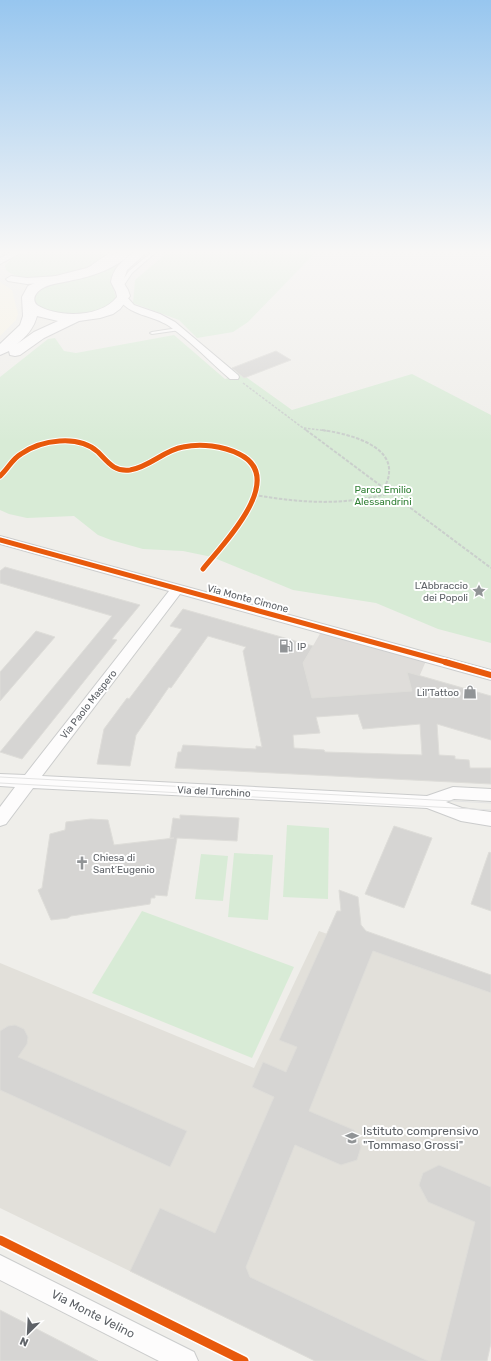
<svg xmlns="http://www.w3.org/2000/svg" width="491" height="1361" font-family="Rubik,sans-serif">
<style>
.commercial{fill:#f7f3e4}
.industrial{fill:#dfddda}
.education{fill:#e2e0da}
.green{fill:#d8ebd6}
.building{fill:#d6d5d3;stroke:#deddd9;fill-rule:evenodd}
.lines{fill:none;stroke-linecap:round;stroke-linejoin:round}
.lane-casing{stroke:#cbcccc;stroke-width:2}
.street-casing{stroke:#cbcccc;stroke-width:2}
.secondary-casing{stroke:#cacacb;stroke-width:2}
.path-far1{stroke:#cacfcc;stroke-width:1.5;stroke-dasharray:2.5 1.5;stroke-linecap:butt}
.path{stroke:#cacfcc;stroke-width:2;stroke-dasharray:3.5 1.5;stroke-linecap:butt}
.lane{fill:#fdfcfc;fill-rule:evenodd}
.street{fill:#fdfcfc;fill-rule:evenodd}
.secondary{fill:#fdfcfc;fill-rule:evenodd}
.tram{stroke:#e4e4e4;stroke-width:1}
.cycleway-far2-casing{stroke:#fff;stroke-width:7}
.cycleway-far1-casing{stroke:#fff;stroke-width:9}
.cycleway-casing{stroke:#fff;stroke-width:12}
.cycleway-far2{stroke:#e8590c;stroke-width:5}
.cycleway-far1{stroke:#e8590c;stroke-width:6}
.cycleway{stroke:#e8590c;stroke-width:9}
.labels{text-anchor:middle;stroke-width:4;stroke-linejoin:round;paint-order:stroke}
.park-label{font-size:10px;fill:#348238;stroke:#fff}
.poi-label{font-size:10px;fill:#5f6368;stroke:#fff;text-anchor:end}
.street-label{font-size:10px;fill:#5f6368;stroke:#fff}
.near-poi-label{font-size:12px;fill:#5f6368;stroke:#fff;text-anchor:start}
.near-street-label{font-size:12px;fill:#5f6368;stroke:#fff}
</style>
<rect width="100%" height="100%" fill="#efeeea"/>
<path class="commercial" d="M0,282L12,290L18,314L16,320L0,336Z"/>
<path class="industrial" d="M321,632L426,661L413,691L419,709L316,717L303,663Z"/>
<path class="education" d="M319,931L491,993V1343L487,1361H315L0,1208V963L254,1068Z"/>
<g class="green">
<path d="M28,252H108C102,257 95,263 88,267C68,277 25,286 6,270L5,265L13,258Z"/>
<path d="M168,252H316L248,322L233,332L197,338L179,320L133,303L135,280Z"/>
<path d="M119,263L113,273L111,279L116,298C106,313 73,318 56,314C49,312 42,308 36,305C26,283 88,276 103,271C108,268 114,265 119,263Z"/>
<path d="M174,335L225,379L240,375L244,378L246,377L292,410L412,374L491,415V643L438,629L376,603L293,590L212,557L183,551L143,549L111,540L98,535L74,516L27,518L9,514L0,510V377L48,339L55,338L64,351L76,353Z"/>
<path d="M287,825L329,828L328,899L283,897Z"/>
<path d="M234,853L273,855L268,920L228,917Z"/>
<path d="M201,854L228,856L223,901L195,899Z"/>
<path d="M142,911L294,967L252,1058L92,993Z"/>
</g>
<g class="building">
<path d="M276,351L291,360L244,378L232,368Z"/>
<path d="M5,567L140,605L112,639L117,640L22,759L0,752L112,616L0,583V571Z"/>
<path d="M183,609L313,646L303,663L312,698L412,691L407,672L491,696V740L437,724L439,755L455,756V759L469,760L470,768H491V784L175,768L178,752H181L183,745L256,749V746L262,747L243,651L246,647L208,636L171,688L169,687L136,735L130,766L97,764L104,729L127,698L129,699L182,629L170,626ZM358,714L363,729L420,724L422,755L325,752L324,750L294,748L293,735L320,733L316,717Z"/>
<path d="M36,631L55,637L0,701V672Z"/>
<path d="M180,815L239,818L237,841L177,838L167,896L155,895V898H151L150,904L71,916L68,918L51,920L38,890L42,888L50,834L65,830L66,822L91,819L108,820L114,845L174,838H170L173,818L180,819Z"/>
<path d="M394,826L432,838L404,908L365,894Z"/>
<path d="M489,852L491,853V911L471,904Z"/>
<path d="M339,890L358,897L361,925L366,931L491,975V993L373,951L309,1111L354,1130L361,1147L357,1160L341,1165L295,1145L246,1267L250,1277L428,1361H315L130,1271L160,1208L215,1233L274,1097L252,1087L263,1062L286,1072L297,1047L279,1040L337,911H341Z"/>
<path d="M15,1025L24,1029L28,1037L27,1044L18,1057L187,1131L170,1167L0,1090V1031L8,1026Z"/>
<path d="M439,1165L491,1187V1343L487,1361H440L475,1222L428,1202L419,1185L423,1173Z"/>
<path d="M0,1310L62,1342L98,1361H0Z"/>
</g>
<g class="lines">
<g class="lane-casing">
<g id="lane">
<path d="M111,252H115L94,267H92V265Z"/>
<path d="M152,252H156L132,273L122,288H118V287L129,271Z"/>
<path d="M178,328H180V330L152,334L150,333L152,332Z"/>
</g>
</g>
<g class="street-casing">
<g id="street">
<path d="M12,252H22L0,264V258Z"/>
<path d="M11,276L27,278L59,276L64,279L59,282L27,284L8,281L6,279Z"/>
<path d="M123,295L126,296L134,305L160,314L175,322L238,375L239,377L238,379H230C210,362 191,341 169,326C153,315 129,316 118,298Z"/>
<path d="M0,536L491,670V680L180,594L42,776L427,796L453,787L491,789V801L454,799L446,802L462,808L491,812V826L461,821L427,808L33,788L6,824L0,826V807L15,787L0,786V774L25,775L169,591L0,544Z"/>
<path d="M0,1255L194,1352L198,1361H159L0,1280Z"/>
</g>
</g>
<g class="secondary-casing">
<path id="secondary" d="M117,252H131C121,267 90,277 73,280C63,283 52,283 43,288C36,292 31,299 37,305C57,318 101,318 117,297L116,292L111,282C113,268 123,260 134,252H147L127,270L123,282L128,290L130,296L120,309L113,314L100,318L79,321L44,338L20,355L15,356L10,355L9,351L0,355V344L20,325L23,316L22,297L28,286L44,279L87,268ZM37,316L58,321L34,332L17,344C26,337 34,328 37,316Z"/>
</g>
<g class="path-far1">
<path d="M243,383L307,431"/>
<path d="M304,428L328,431"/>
</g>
<g class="path">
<path d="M306,430L491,568"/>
<path d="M322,430C343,433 392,443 389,473C389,478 386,483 385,488"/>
<path d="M0,476C8,469 12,459 21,454C41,440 78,434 98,452C108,462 114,472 130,470C150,467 164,450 183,447C201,443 223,446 239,454C289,478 222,545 203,569"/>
<path d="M254,495C304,503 341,506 391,493"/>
</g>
<use href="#lane" class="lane"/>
<use href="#street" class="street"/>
<use href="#secondary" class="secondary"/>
<g class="tram">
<path d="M0,777L491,803"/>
<path d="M0,783L491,810"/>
</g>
<g class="cycleway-far2-casing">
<g id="cycleway-far2">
<path d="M0,476C8,469 12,459 21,454C41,440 78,434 98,452C108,462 114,472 130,470C150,467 164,450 183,447C201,443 223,446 239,454C289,478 222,545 203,569"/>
<path d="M0,540L449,663"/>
</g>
</g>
<g class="cycleway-far1-casing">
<path id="cycleway-far1" d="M445,662L491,675"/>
</g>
<g class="cycleway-casing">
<path id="cycleway" d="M0,1240L244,1361"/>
</g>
<use href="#cycleway-far2" class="cycleway-far2"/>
<use href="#cycleway-far1" class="cycleway-far1"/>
<use href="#cycleway" class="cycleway"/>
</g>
<linearGradient id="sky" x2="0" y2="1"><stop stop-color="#97c6ef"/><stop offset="0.57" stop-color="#f8f7f6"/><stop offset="1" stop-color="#f8f7f6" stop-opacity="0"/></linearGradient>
<rect width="491" height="442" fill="url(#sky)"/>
<defs>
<g id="sight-bare" transform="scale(1.08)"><path d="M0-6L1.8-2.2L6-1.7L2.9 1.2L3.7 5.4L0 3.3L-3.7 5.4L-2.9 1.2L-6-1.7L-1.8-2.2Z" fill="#919496" stroke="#fff" stroke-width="2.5" paint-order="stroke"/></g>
<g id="fuel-bare" transform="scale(1.08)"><path d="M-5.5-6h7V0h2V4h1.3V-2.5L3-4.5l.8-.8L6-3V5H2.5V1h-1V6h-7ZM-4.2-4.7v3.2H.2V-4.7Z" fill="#919496" stroke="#fff" stroke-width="2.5" paint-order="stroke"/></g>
<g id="shop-bare" transform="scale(1.08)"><path d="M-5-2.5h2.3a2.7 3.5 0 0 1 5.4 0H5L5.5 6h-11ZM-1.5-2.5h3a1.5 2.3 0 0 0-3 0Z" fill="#919496" stroke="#fff" stroke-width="2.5" paint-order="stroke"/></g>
<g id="church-bare" transform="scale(1.08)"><path d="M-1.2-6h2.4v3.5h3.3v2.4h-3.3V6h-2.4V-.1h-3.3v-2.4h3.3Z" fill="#919496" stroke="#fff" stroke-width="2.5" paint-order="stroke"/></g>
<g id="school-bare" transform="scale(1.08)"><path d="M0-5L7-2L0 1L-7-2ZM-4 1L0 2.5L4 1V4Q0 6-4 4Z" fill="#919496" stroke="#fff" stroke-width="2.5" paint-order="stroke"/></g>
</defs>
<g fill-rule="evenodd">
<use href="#sight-bare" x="479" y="591"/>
<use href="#fuel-bare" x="286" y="646"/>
<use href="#shop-bare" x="470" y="692"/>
<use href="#church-bare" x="82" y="863"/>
<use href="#school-bare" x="352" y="1138"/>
</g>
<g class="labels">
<g class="park-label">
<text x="383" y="493">Parco Emilio<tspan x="383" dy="12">Alessandrini</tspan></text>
</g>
<g class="poi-label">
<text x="468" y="589">L’Abbraccio<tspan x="468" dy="12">dei Popoli</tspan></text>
<text x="297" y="650" text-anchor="start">IP</text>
<text x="459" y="696">Lil'Tattoo</text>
<text x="93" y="861" text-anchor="start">Chiesa di<tspan x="93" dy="12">Sant’Eugenio</tspan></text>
</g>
<g class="street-label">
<text transform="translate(248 598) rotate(15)" y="4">Via Monte Cimone</text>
<text transform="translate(88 704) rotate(-52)" y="4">Via Paolo Maspero</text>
<text transform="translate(214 791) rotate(3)" y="4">Via del Turchino</text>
</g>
<g class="near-poi-label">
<text x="363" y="1135">Istituto comprensivo<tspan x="363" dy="14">"Tommaso Grossi"</tspan></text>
</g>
<g class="near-street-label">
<text transform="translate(93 1314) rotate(27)" y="4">Via Monte Velino</text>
</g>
</g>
<g transform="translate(28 1333) rotate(204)" stroke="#ffffff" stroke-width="3" paint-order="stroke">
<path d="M0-3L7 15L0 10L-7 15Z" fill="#5f6368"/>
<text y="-6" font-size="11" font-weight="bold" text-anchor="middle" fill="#5f6368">N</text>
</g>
</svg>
